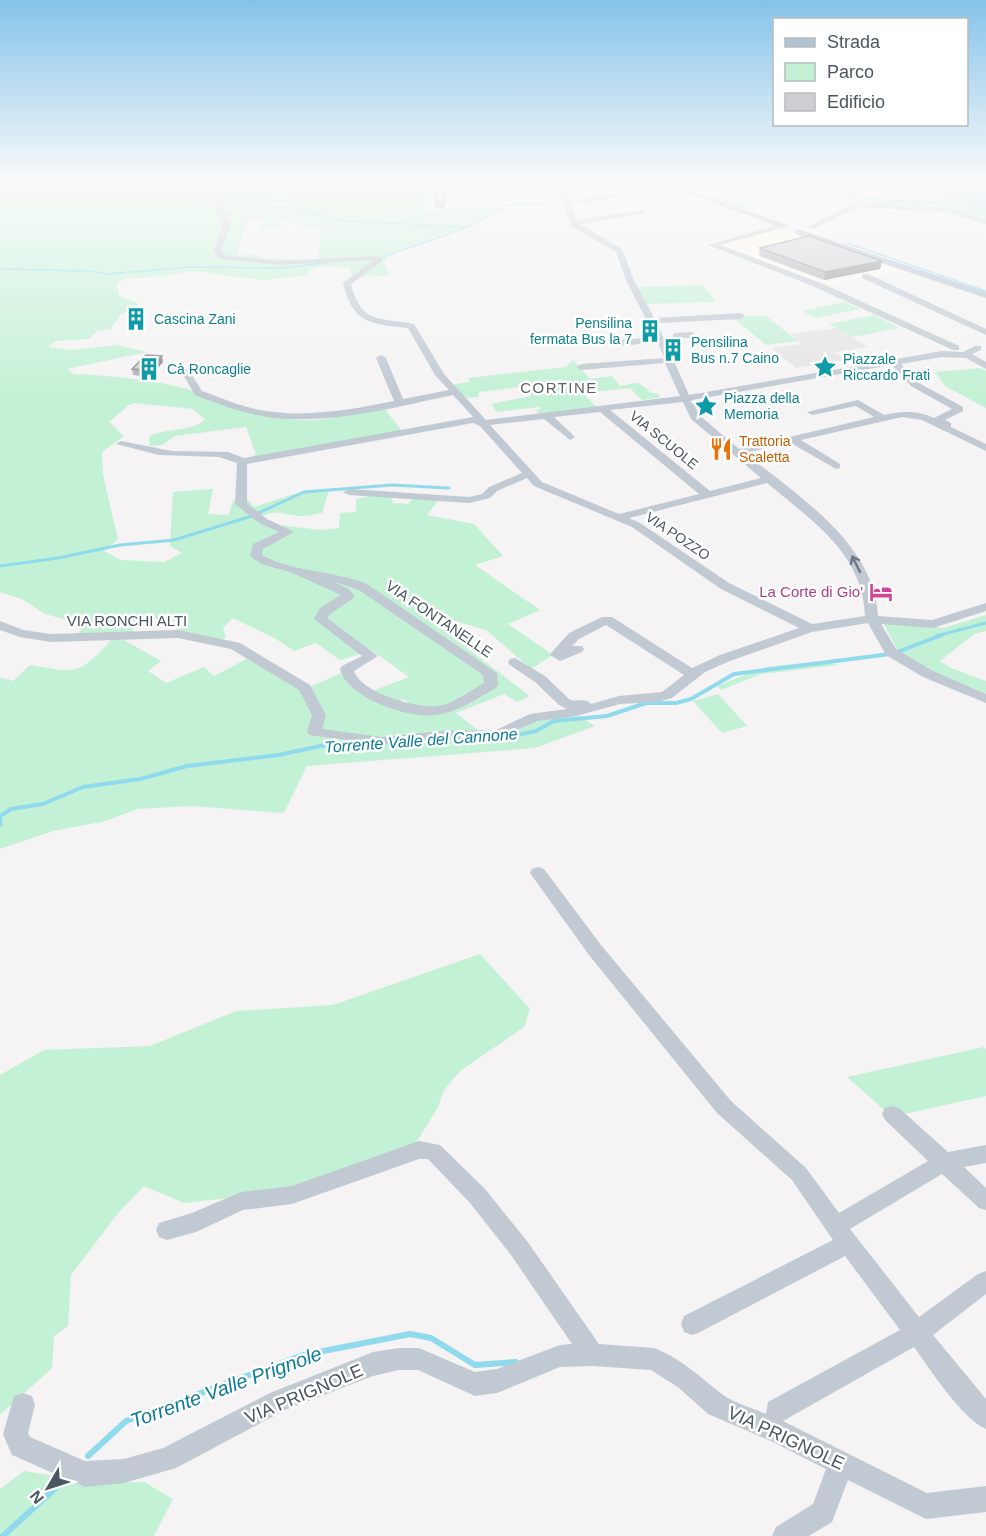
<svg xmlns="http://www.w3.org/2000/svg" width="986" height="1536" font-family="Arial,sans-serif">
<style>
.commercial{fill:#fdf9ef}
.education{fill:#e6e4e5}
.green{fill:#c3f1d5;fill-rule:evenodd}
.water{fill:#90daee}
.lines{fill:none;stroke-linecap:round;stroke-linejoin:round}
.stream-far3{stroke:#90daee;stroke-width:1.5}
.stream-far2{stroke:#90daee;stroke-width:3}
.stream-far1{stroke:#90daee;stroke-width:4}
.stream{stroke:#90daee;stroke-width:6}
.minor{fill:#c1cad2;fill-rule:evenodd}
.major{fill:#b3c2d1;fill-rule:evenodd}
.wall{fill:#b0b2b7}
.shaded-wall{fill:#909195}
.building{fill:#cdcfd5;stroke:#909195;stroke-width:1.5}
.oneway{stroke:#6e7983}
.labels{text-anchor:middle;stroke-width:5;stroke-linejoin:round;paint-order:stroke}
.far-culture-label{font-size:14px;fill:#0d838f;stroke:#fff;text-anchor:start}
.far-street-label{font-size:14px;fill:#4a5661;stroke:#fff}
.far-food-label{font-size:14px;fill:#c56008;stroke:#fff;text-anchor:start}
.far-quarter-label{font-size:15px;letter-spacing:1.5px;fill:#5f6368;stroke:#fff}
.hotel-label{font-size:15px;fill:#b23c85;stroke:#fff;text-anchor:end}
.street-label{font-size:15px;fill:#4a5661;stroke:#fff}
.water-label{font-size:16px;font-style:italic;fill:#0c7c9b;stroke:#fff}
.near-street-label{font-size:18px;fill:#4a5661;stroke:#fff}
.near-water-label{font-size:20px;font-style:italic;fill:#0c7c9b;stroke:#fff}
</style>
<rect width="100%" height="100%" fill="#f5f3f3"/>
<path class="commercial" d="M781,230L802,234L909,271L825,285L717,245L770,231Z"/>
<path class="education" d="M837,328L868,347L834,352L845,360L796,368L772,348L801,344L791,334Z"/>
<g class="green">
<path d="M0,180H425L426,188L433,193L421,210L425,213L434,214L438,209L501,207L468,225L384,257L387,259L384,261L390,275L354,278L348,267L321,266L310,269L308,275L263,280L191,271L161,277L127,278L117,284L119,295L139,304L120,315L111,329L97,331L89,339L56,341L48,347L71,350L116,345L147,352L67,369L74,374C112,376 150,379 187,389C224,399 258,417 297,420C326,422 355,413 383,407L402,431L250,459L256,454L246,427L175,436L162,445L150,446L149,437C164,427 193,433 205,419L193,409L135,403L129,405L109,422L124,436L102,452L103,475L118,539L104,551L121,560L164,562L182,553L170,546L173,492L213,489L208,514L229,515L233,500L238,499L282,531L253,549L280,567L346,595L318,614L364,653L340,660L316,643L294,651L276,639L233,618L223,628L226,637L219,641L175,632L182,622L140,617L132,632L76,636L85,625L45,614L22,599L0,592ZM255,218L263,221L259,228H280L282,226L278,222C293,218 306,231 321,227L318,260L260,258L257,254L237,256L247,220Z"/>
<path d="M796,180H817L859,196L871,198H916L934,194L949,198L917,180H927L941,189L986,207V220L950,208L847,205L855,201Z"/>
<path d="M704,285L716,302L645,304L636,287Z"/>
<path d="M845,302L860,309L816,318L802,311Z"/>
<path d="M874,315L900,328L853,337L829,324Z"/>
<path d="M766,316L798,341L766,345L732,317Z"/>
<path d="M573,360L590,379L612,376L620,386C634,385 635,377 651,393H657L661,397L642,400L630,388L583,393L596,407L539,414L536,410L541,409L539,407L497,412L491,404L531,396L530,389L527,386L479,392L478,397L467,398L449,385L470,382L468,378L566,367Z"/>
<path d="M980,368L986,371V408L945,386L935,372Z"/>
<path d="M329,490L322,513C315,514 308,516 301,516C286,515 276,509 261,516L243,503L246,497L254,507L297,493Z"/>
<path d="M378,494L391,495L393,503L408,504L413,498H440L427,515L474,524L503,556L475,565L540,610L508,624L553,655L531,669L486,630L441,617L431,621L530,696L517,702L504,694L456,713L475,728L483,732L382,740L317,732L308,688L341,673L356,687L381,701L447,710L495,684L372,591L262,560L259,550L287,534L278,525L321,530L339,528L340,513L356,512V499Z"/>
<path d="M306,573L354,585L485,672L488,685L461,697L449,706L415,708L404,699L397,702L370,692L409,677L373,651L369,652L322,616L350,599Z"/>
<path d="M986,615V631L974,634L940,661L951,668L986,681V694L938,675L897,650L882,620L943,628Z"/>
<path d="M112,639L124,640L161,661L148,671L166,683L204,667L214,676L250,657L299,690L318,715L311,734L373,741L359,743L413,742L442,737L498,736L507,735L530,723L552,718L579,716L595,726L535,748L307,766L284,813L191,806L137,809L106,821L53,831L0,849V677L13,681L30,665C78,673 78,676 112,639Z"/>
<path d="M823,661L838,665L761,674L721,690L717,686L766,667Z"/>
<path d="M718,694L747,726L722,733L693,701Z"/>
<path d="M480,954L530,1009L524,1027L460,1071L444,1090L438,1107L416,1143L297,1190L184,1203L144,1186L119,1212L71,1275L68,1326L54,1336L52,1368L0,1415V1075L44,1050L150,1046L236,1011L333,1005Z"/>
<path d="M984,1047L986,1050V1096L904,1114H889L847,1077Z"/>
<path d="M24,1471L97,1483L144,1482L173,1499L154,1536H0V1489Z"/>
</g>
<path class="water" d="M927,180H986V207L941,189Z"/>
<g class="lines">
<g class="stream-far3">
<path d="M809,180L867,199L954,204L986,213"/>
<path d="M463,187L547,181"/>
<path d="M712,196L748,208"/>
<path d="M220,202L289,200L307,213L346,221L468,227L503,207"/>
<path d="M204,203L214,202"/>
<path d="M504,205L544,204"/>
<path d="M847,243L986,291"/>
<path d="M381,258L465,228"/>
<path d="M0,269L90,271L106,274L191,267L282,268L331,262"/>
</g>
<g class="stream-far2">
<path d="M0,566L58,558L120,545L174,540L252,516L304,492L392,485L449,488"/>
<path d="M936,636L986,623"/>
</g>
<g class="stream-far1">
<path d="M897,652L942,635"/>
<path d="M474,738L507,737L536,731L554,721L607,716L646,703H676L691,699L734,674L890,654"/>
<path d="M0,825V816L11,809L43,804L83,787L140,779L187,766L279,755L325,745L371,743"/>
</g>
<g class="stream">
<path d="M88,1456L126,1421L303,1355L410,1334L431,1338L475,1365L516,1362"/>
<path d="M3,1536L62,1482"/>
</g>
<g class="minor">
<path d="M549,180H555L564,189L621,180H634L567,193L570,201L674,185L677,187L571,205L576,220L646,210L643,214L580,224L622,249L634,280L654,318L741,313L745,316L741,319L657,323L689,395L942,351L963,352L975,346H981V350L972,354L986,362V369L966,358L942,357L901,364L917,382L963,407V411L945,420L951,423V427L986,444V451L922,420L902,417L801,440L840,464V468L836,469L791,443L745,453C797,496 874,542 878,616L932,620L986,603V611L933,628L881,624L896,649L933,671L986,694V703L923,677L886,655L868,623L812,632L730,661L705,672L672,698L657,702L620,704L576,716L538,721L498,738L440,739L382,745L309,735L307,732L312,715L299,690L231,649L178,638L51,642L20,637L0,630V621L23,630L51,634L178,630L240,643L310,685L326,715L322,729L382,737L440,731L496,730L530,714L567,709L559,705L535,682L510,665L508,662L510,659L515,658L545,676L569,699C576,703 585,697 591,704L619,696L662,692L684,675L606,625L579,639L572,646H582L584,649L582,652L560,661L550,655L552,652L569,633L602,617H612L692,668L720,655L799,628L721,589L632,527L534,486L527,478L497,491L490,498L469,503L349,495L343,492L349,489L469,497L482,494L489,487L522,473L480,426L473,423L247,464V503L267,519L294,532L263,549L262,555C288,571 336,571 367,584L497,673L498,685L496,688C477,698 459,712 436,715C409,719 347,698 340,669L342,666L362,656L314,619L320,608L341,595L290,572L261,564L250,556L253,544L279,532L259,523L235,504L237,463L219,457L159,455L116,444L121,441L172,451L228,452L244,458L473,417L453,395C395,407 334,424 275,418C247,415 221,405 195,395L182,373L173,372V368L188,369L202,391C219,397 237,405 255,409C301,419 349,410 394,401L376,358L381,355L386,358L403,399L449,390L435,375L408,328C370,324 353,324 343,283L373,260L280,265L220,259L213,251L224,222L214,208L215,201L218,199L221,201L222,208L232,222L221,251L225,255L280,261L375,256L382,258V262L351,284C362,325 379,317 414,324L444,374L486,420L680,396L665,363L581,370L576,367L581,364L664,358L658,342L620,346L616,343L620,340L655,337L626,280L616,252L571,226L562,195ZM892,365L911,386L952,409L934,418C918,410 902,411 884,415L858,400L807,412L812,415L856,406L874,417L739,449L699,415L692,400ZM683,402L691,419L761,478L710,491L610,410ZM600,412L699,494L619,514L542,482L490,425L544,419L570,440L575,437L554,417ZM767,483C811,520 863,553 865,616L812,624L729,583L640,523L629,518ZM329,580L359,590L483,675L484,683C469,691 454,704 437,706C417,709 360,692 354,671L378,656L327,618L330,614L355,597L349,589Z"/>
<path d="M918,180C929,180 972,201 986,207V211L943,194Z"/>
<path d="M855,203L948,208L986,220V224L947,212L856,207L814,229L807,227Z"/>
<path d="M782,224L789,226L720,245L821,283L959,346V350H953L815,287L708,245Z"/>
<path d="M862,274H868L986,329V335L862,278Z"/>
<path d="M676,333L692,332L696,335L692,338H673V334Z"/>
<path d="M538,867L544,869L601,945L731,1101L806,1168L839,1213L928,1161L885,1120L882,1114L885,1108L892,1106L899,1108L948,1152L986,1145V1163L964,1167L986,1188V1210L979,1208L942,1174L850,1229L919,1317L978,1274L986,1271V1294L933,1335L986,1399V1429C962,1419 930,1369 914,1347L783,1421L927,1493L986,1486V1512L926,1519L848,1480L832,1522L809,1536H772L776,1527L813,1504L826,1469L771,1441L708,1414L679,1388L651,1370L593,1366L560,1367L497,1393L475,1396L418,1370H399L373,1376L285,1410L176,1468L124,1483L85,1487L12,1455L3,1434L14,1396L23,1393L32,1396L35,1405L28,1433L30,1437L85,1461L124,1459L163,1448L270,1393L373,1352L399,1348H419L475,1372L497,1369L560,1345L572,1344L511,1255L470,1203L428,1159H419L292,1204L243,1210L196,1232L167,1240L159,1237L156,1230L159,1223L192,1213L241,1192L292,1186L419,1141L440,1145L485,1189L527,1241L599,1344L654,1348C681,1358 701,1378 723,1395C735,1403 752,1408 766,1414L768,1402L900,1330L845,1256L700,1332L692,1335L684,1332L681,1324L684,1316L833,1240L792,1180L717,1113L589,955L530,873L532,869Z"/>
</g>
<g class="major">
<path d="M650,180H661L790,226L783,228Z"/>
<path d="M795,230H801L986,292V298L795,234Z"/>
</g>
</g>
<g class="wall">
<path d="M436,189H445V208H435Z"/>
<path d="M760,248L882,261L880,269L824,280L759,256Z"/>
<path d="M163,362L150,377L133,375L132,369Z"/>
</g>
<g class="shaded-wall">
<path d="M882,261L880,269L824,280L825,272Z"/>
<path d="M162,356L163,362L150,377L149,370Z"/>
</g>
<g class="building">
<path d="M436,189H445V203H435Z"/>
<path d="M809,236L882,261L825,272L760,248Z"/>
<path d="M146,355L162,356L149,370L132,369Z"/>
</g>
<defs><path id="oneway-shaft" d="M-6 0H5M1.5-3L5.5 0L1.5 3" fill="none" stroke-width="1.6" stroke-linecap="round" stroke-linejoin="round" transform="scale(1.5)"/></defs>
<use class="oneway" href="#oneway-shaft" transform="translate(856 564) rotate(-116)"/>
<linearGradient id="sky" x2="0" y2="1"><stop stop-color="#85c3ea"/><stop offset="0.46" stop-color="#fafafa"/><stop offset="1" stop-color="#fafafa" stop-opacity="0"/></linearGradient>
<rect width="986" height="395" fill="url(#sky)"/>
<defs>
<g id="building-bare" transform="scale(1.8)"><path d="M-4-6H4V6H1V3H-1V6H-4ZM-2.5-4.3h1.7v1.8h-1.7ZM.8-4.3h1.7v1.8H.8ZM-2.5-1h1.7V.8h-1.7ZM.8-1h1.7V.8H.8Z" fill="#0f9aa8" stroke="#fff" stroke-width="2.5" paint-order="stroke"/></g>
<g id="sight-bare" transform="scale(1.8)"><path d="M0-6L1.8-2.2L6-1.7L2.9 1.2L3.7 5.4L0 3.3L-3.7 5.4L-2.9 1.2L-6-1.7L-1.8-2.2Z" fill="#0f9aa8" stroke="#fff" stroke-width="2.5" paint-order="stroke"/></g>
<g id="restaurant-bare" transform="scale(1.8)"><path d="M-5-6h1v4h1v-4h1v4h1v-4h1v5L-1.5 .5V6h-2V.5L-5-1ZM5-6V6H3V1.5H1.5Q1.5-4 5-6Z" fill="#e8710a" stroke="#fff" stroke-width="2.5" paint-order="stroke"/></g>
<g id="hotel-bare" transform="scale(1.8)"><path d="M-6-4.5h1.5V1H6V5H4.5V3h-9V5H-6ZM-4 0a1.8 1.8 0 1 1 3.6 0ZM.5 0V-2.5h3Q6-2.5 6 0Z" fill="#d1479c" stroke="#fff" stroke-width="2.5" paint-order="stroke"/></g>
</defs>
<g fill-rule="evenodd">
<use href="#building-bare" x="136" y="319"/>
<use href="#building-bare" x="650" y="331"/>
<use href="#building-bare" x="673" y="350"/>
<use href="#sight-bare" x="825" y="367"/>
<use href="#building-bare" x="149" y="369"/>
<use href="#sight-bare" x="706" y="406"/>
<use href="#restaurant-bare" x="721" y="449"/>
<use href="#hotel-bare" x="881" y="592"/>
</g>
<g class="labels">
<g class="far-culture-label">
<text x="154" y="324">Cascina Zani</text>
<text x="632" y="328" text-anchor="end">Pensilina<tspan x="632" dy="16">fermata Bus la 7</tspan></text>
<text x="691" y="347">Pensilina<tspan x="691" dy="16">Bus n.7 Caino</tspan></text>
<text x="843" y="364">Piazzale<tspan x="843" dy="16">Riccardo Frati</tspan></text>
<text x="167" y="374">Cà Roncaglie</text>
<text x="724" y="403">Piazza della<tspan x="724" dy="16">Memoria</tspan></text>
</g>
<g class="far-street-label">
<text transform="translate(664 440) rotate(39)" y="5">VIA SCUOLE</text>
<text transform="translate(678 536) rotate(34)" y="5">VIA POZZO</text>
</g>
<g class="far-food-label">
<text x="739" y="446">Trattoria<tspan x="739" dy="16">Scaletta</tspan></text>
</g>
<g class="far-quarter-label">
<text x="559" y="393">CORTINE</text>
</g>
<g class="hotel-label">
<text x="863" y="597">La Corte di Gio'</text>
</g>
<g class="street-label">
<text transform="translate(439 619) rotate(34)" y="5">VIA FONTANELLE</text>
<text x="127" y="626">VIA RONCHI ALTI</text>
</g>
<g class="water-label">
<text transform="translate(421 740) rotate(-4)" y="6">Torrente Valle del Cannone</text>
</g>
<g class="near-street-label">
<text transform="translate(304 1394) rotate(-23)" y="6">VIA PRIGNOLE</text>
<text transform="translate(786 1438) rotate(25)" y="6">VIA PRIGNOLE</text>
</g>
<g class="near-water-label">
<text transform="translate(226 1387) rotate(-20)" y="7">Torrente Valle Prignole</text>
</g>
</g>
<rect x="773" y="18" width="195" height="108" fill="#ffffff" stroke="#b7bbc0" stroke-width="1.5"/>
<rect x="785" y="38" width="30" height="9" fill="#b3c2d1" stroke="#b7bbc0" stroke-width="1.5"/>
<text x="827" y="48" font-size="18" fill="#4a5661">Strada</text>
<rect x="785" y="63" width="30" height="18" fill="#c3f1d5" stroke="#b7bbc0" stroke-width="1.5"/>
<text x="827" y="78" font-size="18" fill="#4a5661">Parco</text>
<rect x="785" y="93" width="30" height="18" fill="#cdcfd5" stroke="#b7bbc0" stroke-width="1.5"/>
<text x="827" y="108" font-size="18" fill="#4a5661">Edificio</text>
<g transform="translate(48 1488) rotate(231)" stroke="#ffffff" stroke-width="4.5" paint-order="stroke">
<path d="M0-4.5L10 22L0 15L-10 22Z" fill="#4a5661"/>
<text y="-9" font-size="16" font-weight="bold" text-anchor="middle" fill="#4a5661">N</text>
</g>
</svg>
